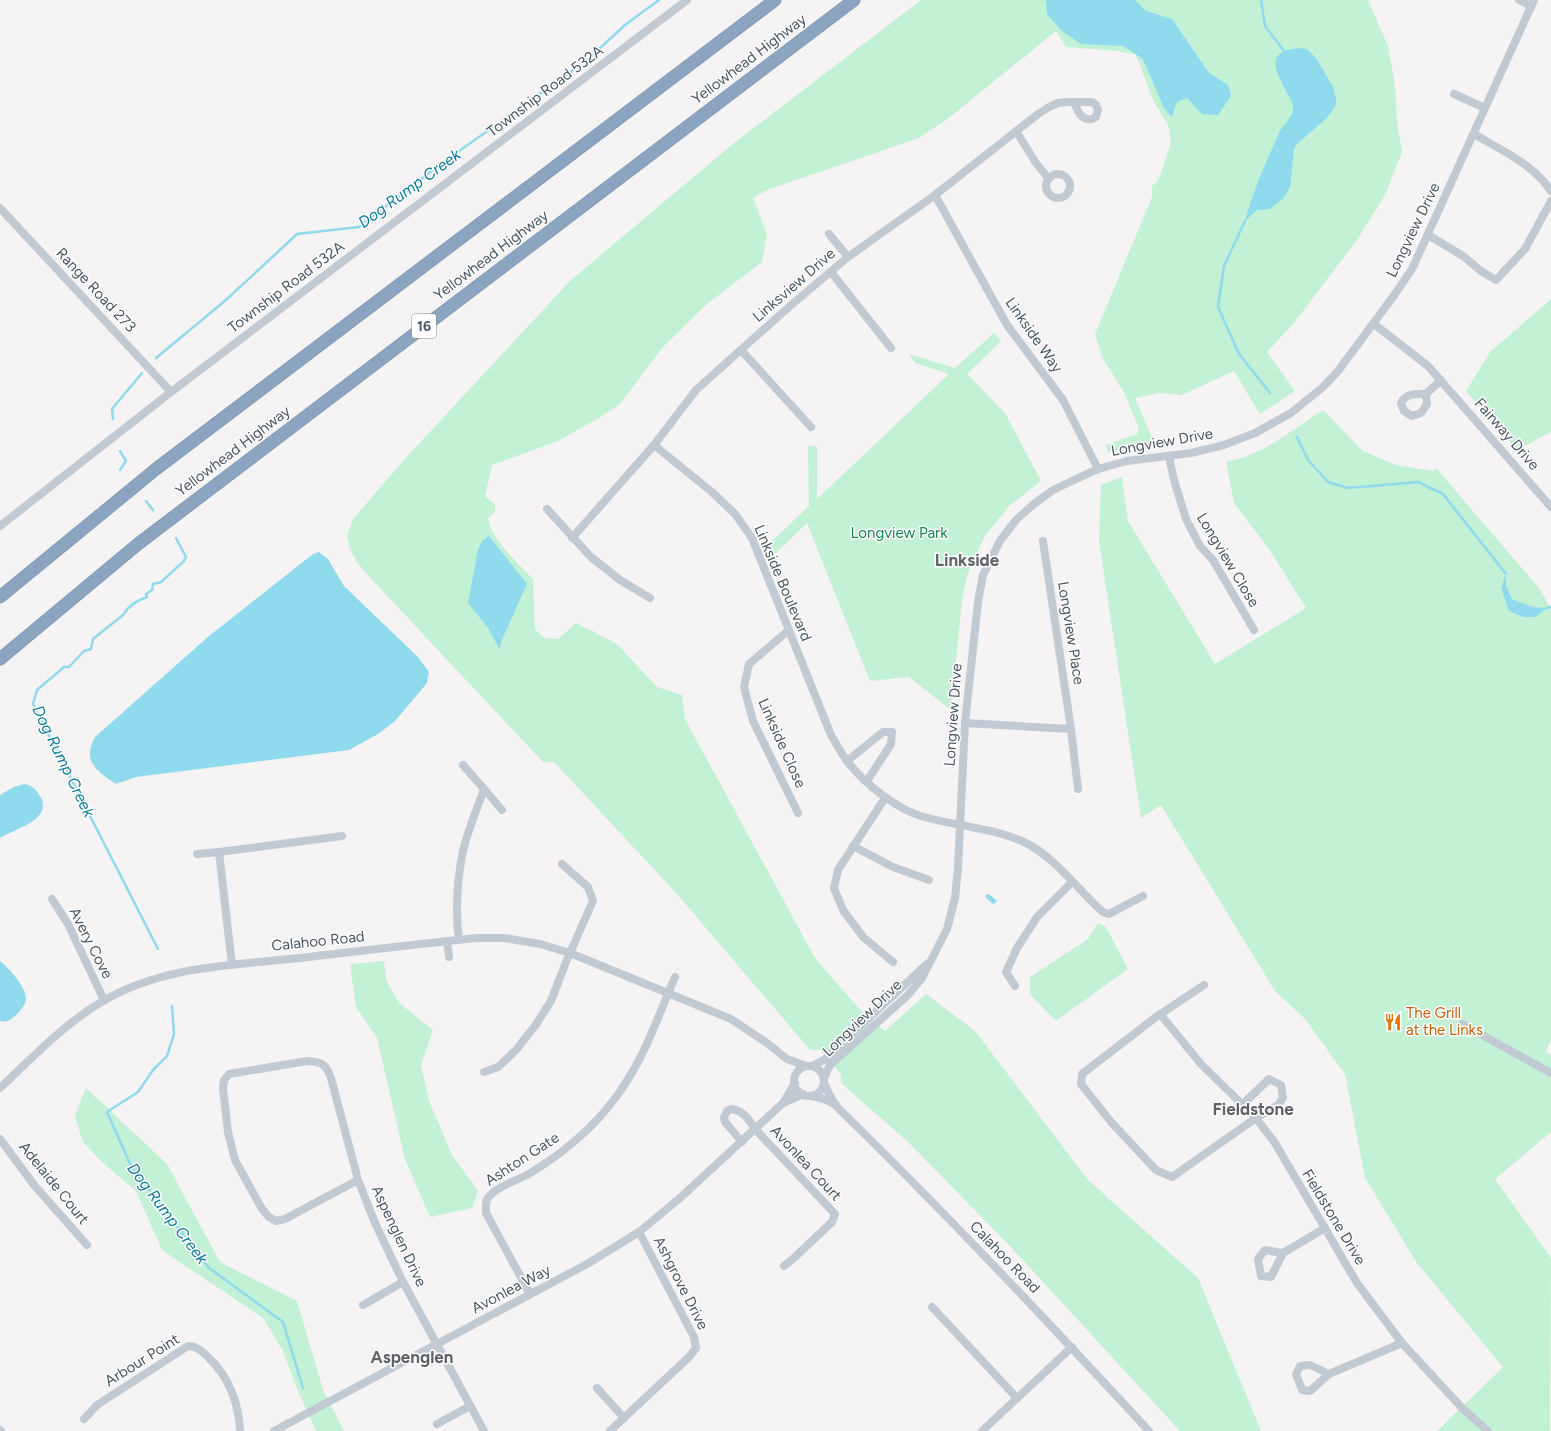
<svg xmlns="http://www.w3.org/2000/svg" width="1551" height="1431" font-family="Figtree,sans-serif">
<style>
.green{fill:#c3f1d5}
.water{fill:#90daee}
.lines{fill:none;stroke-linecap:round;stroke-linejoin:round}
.stream{stroke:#90daee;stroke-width:2.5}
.highway-casing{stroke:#7690ad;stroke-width:13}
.minor{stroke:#c1cad2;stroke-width:8}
.highway{stroke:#8ba5c1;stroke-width:12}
.labels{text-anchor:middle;stroke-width:3;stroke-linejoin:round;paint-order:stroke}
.shield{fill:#fff;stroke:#808990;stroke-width:1}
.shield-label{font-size:14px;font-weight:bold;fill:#4a5661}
.street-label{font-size:15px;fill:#4a5661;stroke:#fff}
.park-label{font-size:15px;fill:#17864f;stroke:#fff}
.food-label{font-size:15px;fill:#c56008;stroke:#fff;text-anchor:start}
.water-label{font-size:16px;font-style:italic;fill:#0c7c9b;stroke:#fff}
.quarter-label{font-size:17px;font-weight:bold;fill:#5f6368;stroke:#fff}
</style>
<rect width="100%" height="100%" fill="#f5f3f3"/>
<g class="green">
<path d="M921,0H1368L1388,46L1395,86L1397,122L1402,152L1385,195L1357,240L1293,324L1267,352L1295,391L1260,414L1234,371L1182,395L1159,393L1135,398L1154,442L1108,452L1106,445L1137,434L1139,429L1125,394L1102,357L1095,334L1152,197V186L1158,181L1171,143L1169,127L1153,100L1136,55L1117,51L1066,47L1056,31L950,117L919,138L767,190L753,198L767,234L762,262L707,304L662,348L620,404L599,418L558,441L492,465L485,496L495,505V512L488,518C491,539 519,564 533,579L535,629L544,638L558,639L576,623L617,644L657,687L682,695L685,719L815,958L862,1012L885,1031L926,994L975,1031L1088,1180L1198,1278L1261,1431H1180L1009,1245L907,1141L841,1083V1074L820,1050H810L678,895L554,762H543L362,569L357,562L349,546L347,536L353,519L402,462L571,280L733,144Z"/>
<path d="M1551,299V432L1517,450L1466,391L1490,352Z"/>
<path d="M994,333L1001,341L967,374L1005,413L1041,481L1009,506L984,537L967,576L962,601L951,710L909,677L870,681L807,523L773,556L769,544L809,506L808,446H817V499L949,374L915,363L909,354L955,368Z"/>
<path d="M1323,410L1363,451L1396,465L1433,471L1436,468L1539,588L1551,610V1038L1546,1052L1551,1055V1132L1495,1179L1551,1258L1550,1431H1437L1503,1367L1417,1263L1365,1178L1345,1074L1305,1019L1275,991L1161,805L1141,818L1099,541L1101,485L1122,477L1128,521L1215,664L1306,608L1269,549L1234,503L1226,462C1260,457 1294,429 1323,410Z"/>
<path d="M1098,923L1106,927L1128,969L1056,1021L1030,994V977L1088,939Z"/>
<path d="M384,961L386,980L399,1003L433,1030L421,1065L429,1101L452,1155L478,1191L472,1208L430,1217L405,1159L377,1038L356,1007L350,964Z"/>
<path d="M86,1088L167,1164L220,1262L297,1301L323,1390L344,1431H316L299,1393L282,1349L263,1318L162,1250L136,1191L101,1161L83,1142L75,1116Z"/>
</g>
<g class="water">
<path d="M1046,0H1135L1146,11L1172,19L1209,73L1228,85L1231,96L1218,115L1202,114L1187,98L1177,102L1172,117L1164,108L1143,59L1123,46L1081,44L1062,31L1047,14Z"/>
<path d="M1297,48L1307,49L1316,58L1333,87L1336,98V104L1333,110L1327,118L1298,143L1294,149L1290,187L1283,199L1270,209L1257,210L1245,221C1253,191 1266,162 1279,133C1283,125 1291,119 1293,110C1294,104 1291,100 1288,95C1278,74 1262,53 1297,48Z"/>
<path d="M489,536L527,584L501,642L500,650L488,628L468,603L478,550L482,541Z"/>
<path d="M319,552L328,559L344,586L418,657L429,672L427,683L395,721L378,734L349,750L136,777L116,784C96,771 82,761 95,737L209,636L313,554Z"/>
<path d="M1506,574V586L1512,599L1533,607L1547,608L1536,617H1523L1509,611L1501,588Z"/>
<path d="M24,784C32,785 36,789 40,796C54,820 14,829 0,838V795L14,787Z"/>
<path d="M989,894L997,901L995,903L993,904L985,897L986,895Z"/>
<path d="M0,961C9,968 26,987 26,999C25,1006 21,1010 16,1015C12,1019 7,1023 0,1021Z"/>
</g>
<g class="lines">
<g class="stream">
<path d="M1261,0L1265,26L1284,51"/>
<path d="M1245,221L1224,266L1218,307L1239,354L1270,393"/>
<path d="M156,358L226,300L297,234L359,227L438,166L586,61L625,25L659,0"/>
<path d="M113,419L112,409L142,373"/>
<path d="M1297,437L1308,460L1328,482L1348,488L1418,482L1443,494L1506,574"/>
<path d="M120,470L126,461L120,451"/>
<path d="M146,501L153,510"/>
<path d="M1547,608L1551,607"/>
<path d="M158,949L33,704L37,690L64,667H69L84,651L91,649L93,639L123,615C128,606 138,600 147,597L146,594L152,590L153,584L161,582L184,561L186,557L176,538"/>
<path d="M172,1006L174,1034L167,1056L153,1070L138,1092L107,1112L131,1166L209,1268L283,1322L303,1388"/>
</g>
<g class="highway-casing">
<g id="highway">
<path d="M0,597L156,469L775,0"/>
<path d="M0,659L138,544L854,0"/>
</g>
</g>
<g class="minor">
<path d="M1519,0L1531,6"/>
<path d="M1454,94L1485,108"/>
<path d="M1016,131L1036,163L1048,178"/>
<path d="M1474,134C1501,150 1533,164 1551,191"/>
<circle cx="1058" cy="186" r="12"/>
<path d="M935,195L1007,325L1063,400L1098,469"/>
<path d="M0,208L171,392"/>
<path d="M829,234L848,257"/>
<path d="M1428,235L1463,256L1481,271L1496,280L1525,249L1551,201"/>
<path d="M831,272L891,348"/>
<path d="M1374,324L1428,366L1551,507"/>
<path d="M741,350L811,427"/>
<path d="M1426,394L1427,404L1421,413L1412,416L1404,411L1401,403C1406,393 1416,394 1426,394L1441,380"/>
<path d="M654,445L712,492L735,514L752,538L831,735C836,743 841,753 847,761C864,783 897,810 924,817C957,826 993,828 1024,842C1054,856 1079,891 1103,912L1109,914L1143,896"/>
<path d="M1169,456L1174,480L1186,519L1200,546L1213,560L1254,630"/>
<path d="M547,509L591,557L620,580L650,598"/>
<path d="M0,526L171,392L687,0"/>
<path d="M572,538L654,445L696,390L790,306L848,257L935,195L1038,114L1049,107L1058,103L1066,102H1092L1096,105L1098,110L1096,117L1092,119C1081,121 1078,111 1074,103"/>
<path d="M1043,541L1071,729L1078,789"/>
<path d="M789,630L749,664L744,687L753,721L798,813"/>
<path d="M965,723L1071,729"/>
<path d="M847,761L883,732H892L891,744L867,781"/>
<path d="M484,789L502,810"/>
<path d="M885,798L838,870L834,888L843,910L863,937L893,962"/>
<path d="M853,846L893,867L929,880"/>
<path d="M197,854L219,852"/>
<path d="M52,899L68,924L104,1000"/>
<path d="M459,940C455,910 457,881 463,851C468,830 477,809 484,789L463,765"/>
<path d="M447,941L449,957"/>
<path d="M232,965L219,852L342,836"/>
<path d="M1204,985L1156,1017L1082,1074L1081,1084L1111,1122L1156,1170L1172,1177L1256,1118L1278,1105L1283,1098L1281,1085L1269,1079L1243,1104"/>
<path d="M1015,986L1006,972L1017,948L1037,917L1072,882"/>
<path d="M1160,1014L1201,1064L1256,1118L1275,1143L1357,1283L1402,1343L1464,1410L1488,1431"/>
<path d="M1462,1024L1551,1073"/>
<path d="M812,1066L824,1060L927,964"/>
<circle cx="809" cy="1081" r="15"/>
<path d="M484,1072L498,1067L515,1051L535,1026L551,1001L566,962L593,901L588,887L562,864"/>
<path d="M824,1078L830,1065L908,995L922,978L947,929L955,898L958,868L965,723L978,602L983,575L1000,541L1016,520L1035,503L1053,490L1074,480L1098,469L1127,461L1191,453L1224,445L1255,433L1291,413L1323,387L1338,371L1395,294L1412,269L1534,0"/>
<path d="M824,1083L829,1094L836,1106C944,1211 1047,1321 1149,1431"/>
<path d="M0,1088C33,1057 64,1024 103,1001C162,966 233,965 300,958C359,951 418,944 477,938H504L540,944L570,953L731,1019L767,1043L787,1059L806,1066"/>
<path d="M812,1096L824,1099L836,1105"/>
<path d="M783,1103L795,1083"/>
<path d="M0,1139L34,1185L87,1245"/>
<path d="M742,1142L725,1122L724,1117L727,1111L732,1109C743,1111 749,1119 755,1129L835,1214L832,1222L795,1257L784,1266"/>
<path d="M358,1180L285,1219L276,1221L269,1217L262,1209L235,1160L228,1132L223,1088L224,1080L229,1074L307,1061C322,1062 326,1064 331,1078L358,1180L375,1223L403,1282L484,1431"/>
<path d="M1283,1253L1265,1250L1258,1259L1261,1276L1271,1277L1283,1253L1325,1228"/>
<path d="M530,1294L486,1213C486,1208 485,1202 488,1198C496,1187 515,1181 527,1175C542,1166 557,1156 570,1145C592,1127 613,1104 628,1079C648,1048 660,1011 675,977"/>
<path d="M363,1305L403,1282"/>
<path d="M932,1307L1017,1398"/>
<path d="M1329,1374L1310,1365L1300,1366L1296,1374L1302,1390L1310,1391L1329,1374L1402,1343"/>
<path d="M597,1388L624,1418"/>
<path d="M84,1419L97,1405L188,1346C197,1346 203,1352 209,1358C229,1377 239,1404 240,1431"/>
<path d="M437,1424L470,1406"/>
<path d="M0,1430L1,1431"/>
<path d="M274,1431L587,1264L639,1232L680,1198L783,1103L803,1094"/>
<path d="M610,1431L689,1357L696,1348L694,1337L639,1232"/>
<path d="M982,1431L1072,1347"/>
</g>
<use href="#highway" class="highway"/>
</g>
<defs>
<g id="restaurant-bare" transform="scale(1.38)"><path d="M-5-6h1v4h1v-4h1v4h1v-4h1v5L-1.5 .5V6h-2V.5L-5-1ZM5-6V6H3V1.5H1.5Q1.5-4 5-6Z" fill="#e8710a" stroke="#fff" stroke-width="2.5" paint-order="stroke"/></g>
</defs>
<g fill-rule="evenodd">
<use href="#restaurant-bare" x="1393" y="1022"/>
</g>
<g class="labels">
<rect class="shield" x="412" y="314" width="24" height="24" rx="3"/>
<g class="shield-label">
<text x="424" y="331">16</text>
</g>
<g class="street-label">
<text transform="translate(749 59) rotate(-37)" y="5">Yellowhead Highway</text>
<text transform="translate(545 91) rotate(-37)" y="5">Township Road 532A</text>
<text transform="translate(1413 230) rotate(-64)" y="5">Longview Drive</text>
<text transform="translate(491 255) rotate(-37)" y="5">Yellowhead Highway</text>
<text transform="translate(794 285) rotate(-41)" y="5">Linksview Drive</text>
<text transform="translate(286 287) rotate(-37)" y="5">Township Road 532A</text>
<text transform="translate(96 290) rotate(47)" y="5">Range Road 273</text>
<text transform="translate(1034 335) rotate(55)" y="5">Linkside Way</text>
<text transform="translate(1507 434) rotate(49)" y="5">Fairway Drive</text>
<text transform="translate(1162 442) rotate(-10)" y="5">Longview Drive</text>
<text transform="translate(233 451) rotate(-37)" y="5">Yellowhead Highway</text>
<text transform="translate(1228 560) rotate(59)" y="5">Longview Close</text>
<text transform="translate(783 583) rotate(67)" y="5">Linkside Boulevard</text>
<text transform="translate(1071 633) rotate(81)" y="5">Longview Place</text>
<text transform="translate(953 715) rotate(-86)" y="5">Longview Drive</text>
<text transform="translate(782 743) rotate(66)" y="5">Linkside Close</text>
<text transform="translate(318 941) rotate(-6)" y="5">Calahoo Road</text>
<text transform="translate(91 943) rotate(63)" y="5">Avery Cove</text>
<text transform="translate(862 1018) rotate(-44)" y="5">Longview Drive</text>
<text transform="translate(522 1159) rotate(-33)" y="5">Ashton Gate</text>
<text transform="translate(806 1163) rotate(47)" y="5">Avonlea Court</text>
<text transform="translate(54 1183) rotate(51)" y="5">Adelaide Court</text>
<text transform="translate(1334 1217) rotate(59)" y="5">Fieldstone Drive</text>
<text transform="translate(399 1236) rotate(65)" y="5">Aspenglen Drive</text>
<text transform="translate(1005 1257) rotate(46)" y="5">Calahoo Road</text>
<text transform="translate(681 1283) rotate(63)" y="5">Ashgrove Drive</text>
<text transform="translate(511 1289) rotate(-28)" y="5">Avonlea Way</text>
<text transform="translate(142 1360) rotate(-32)" y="5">Arbour Point</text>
</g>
<g class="park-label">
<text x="899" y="538">Longview Park</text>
</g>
<g class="food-label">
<text x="1406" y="1018">The Grill<tspan x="1406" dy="17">at the Links</tspan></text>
</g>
<g class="water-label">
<text transform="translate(409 188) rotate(-36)" y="6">Dog Rump Creek</text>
<text transform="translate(64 761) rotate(64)" y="6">Dog Rump Creek</text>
<text transform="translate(168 1213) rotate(53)" y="6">Dog Rump Creek</text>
</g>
<g class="quarter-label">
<text x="967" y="566">Linkside</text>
<text x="1253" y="1115">Fieldstone</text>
<text x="412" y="1363">Aspenglen</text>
</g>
</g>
</svg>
